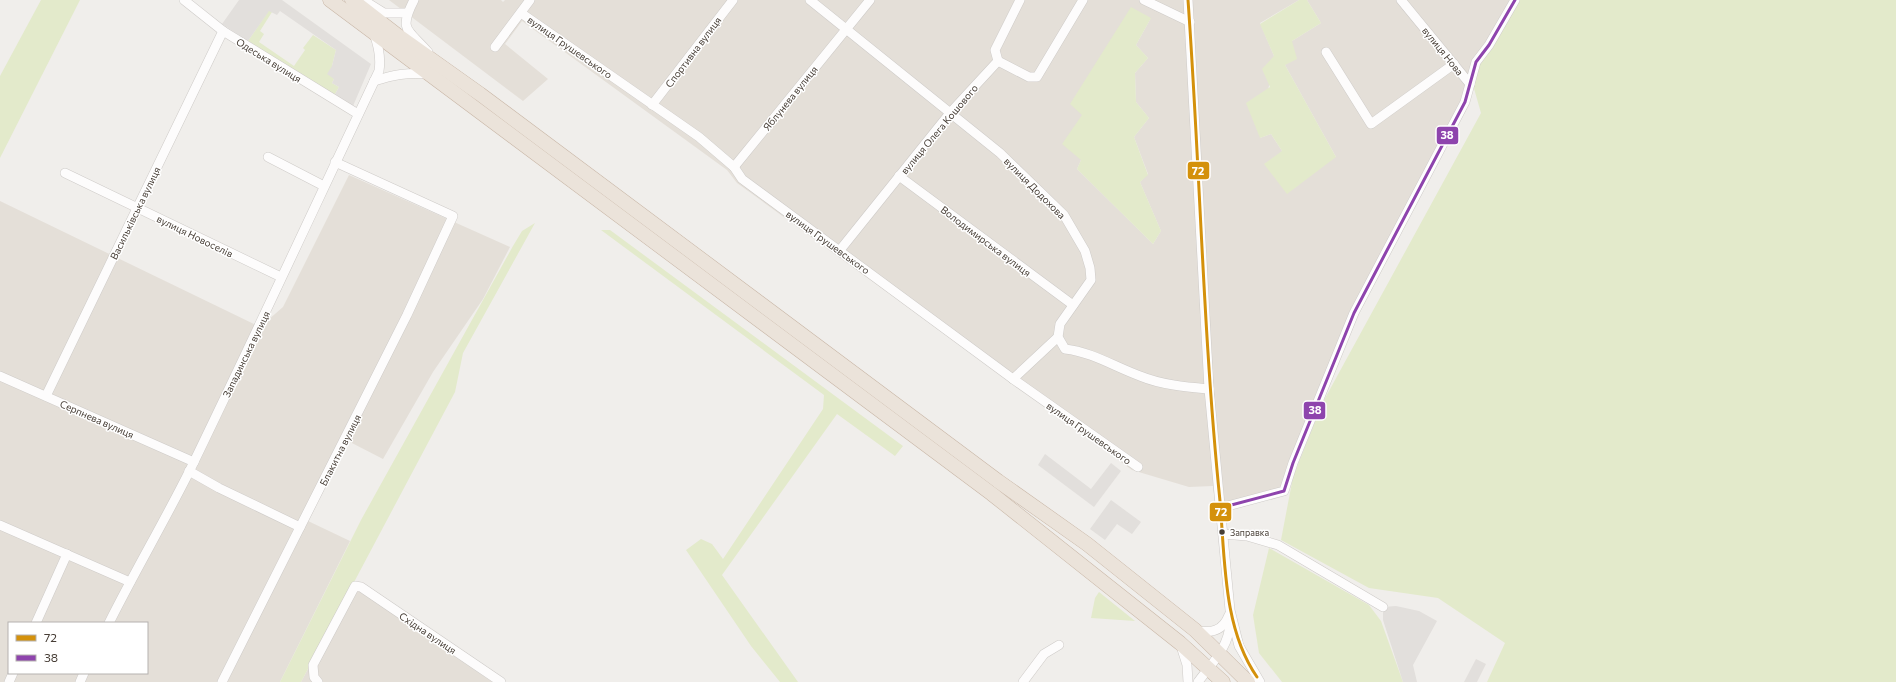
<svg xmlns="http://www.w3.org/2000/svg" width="1896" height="682" font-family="Commissioner,sans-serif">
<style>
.residential{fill:#e4dfd8;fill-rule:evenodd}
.green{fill:#e3eacb}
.parking{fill:#e2dfdc}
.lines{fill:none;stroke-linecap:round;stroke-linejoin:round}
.minor-casing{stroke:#cecbc8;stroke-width:10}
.highway-casing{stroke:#c8b6a6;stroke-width:15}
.minor{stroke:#fdfcfc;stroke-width:9}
.highway{stroke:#ebe3da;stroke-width:14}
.bus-1-casing{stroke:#fff;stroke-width:6}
.bus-2-casing{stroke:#fff;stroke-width:6}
.bus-1{stroke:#d4910b;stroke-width:3}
.bus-2{stroke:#8e44ad;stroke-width:3}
.bus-dot{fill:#473e36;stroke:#fff;stroke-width:1.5}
.labels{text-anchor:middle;stroke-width:3;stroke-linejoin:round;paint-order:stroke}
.bus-label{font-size:9px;fill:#473e36;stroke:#fff;text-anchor:start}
.street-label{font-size:10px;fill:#473e36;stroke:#fff}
.line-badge{stroke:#fff;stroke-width:1.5}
.badge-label{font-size:11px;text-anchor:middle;font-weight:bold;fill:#fff}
</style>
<rect width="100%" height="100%" fill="#f0eeeb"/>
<g class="residential">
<path d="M389,0H501L503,2L505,0H1299L1260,23L1274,56L1260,138L1271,134L1282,151L1336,157L1285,65L1292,41L1321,23L1307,0H1516L1466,103L1368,291L1295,465L1285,493L1228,509L1216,510L1213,486L1189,487L1132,470L737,183L727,170L522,21L505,44L548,79L523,101ZM1151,18L1136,45L1148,58L1135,73L1136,102L1149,118L1134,137L1148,174L1140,182L1161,231L1153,244L1077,169L1081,160L1082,115Z"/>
<path d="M349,175L510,247L483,299L433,372L383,459L348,441L308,521L350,541L280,682H0V201L260,327L283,307ZM9,623H147V673H9Z"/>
<path d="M352,587L394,614L492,682H301Z"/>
</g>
<g class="green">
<path d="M41,0H80L0,158V76Z"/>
<path d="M1299,0H1307L1321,23L1292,41L1297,59L1285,65L1336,157L1287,194L1264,164L1282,151L1271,134L1260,138L1246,103L1270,87L1262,69L1274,56L1260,24Z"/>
<path d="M1516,0H1896V682H1487L1505,643L1438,598L1369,588L1281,540L1293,477L1323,402L1481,113L1473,85L1476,62Z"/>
<path d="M1131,7L1151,18L1136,45L1148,58L1135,73L1136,102L1149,118L1134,137L1148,175L1140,182L1161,231L1153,244L1077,169L1081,160L1062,144L1082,115L1070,104Z"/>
<path d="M269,10L272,12L260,31L264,34L259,42L294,66L305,50L303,48L313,35L336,50L332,66L334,79L332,83L339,87L334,96L248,41Z"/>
<path d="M535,223L463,353L455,392L301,682H280L361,520L513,246L522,231Z"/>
<path d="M601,230H610L903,446L895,456L837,414L722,575L798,682H780L751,646L686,550L701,539L712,544L723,559L823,409L824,395Z"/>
<path d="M1269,548L1369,605L1381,621L1403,682H1282L1259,653L1253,615Z"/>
<path d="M1099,592L1135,621L1091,618L1095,598Z"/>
</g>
<g class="parking">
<path d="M239,0H282L371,64L353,106L334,96L339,87L332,83L334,79L327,74L332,66L336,50L280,11L277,15L269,11L248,41L222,24Z"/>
<path d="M1045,454L1091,489L1111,463L1121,471L1094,507L1038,465Z"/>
<path d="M1111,500L1141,522L1132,534L1117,524L1105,540L1090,529Z"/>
<path d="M1396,606L1419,611L1437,621L1413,665L1417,682H1403L1383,620V607Z"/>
<path d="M1476,659L1486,664L1477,682H1464Z"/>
</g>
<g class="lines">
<g class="minor-casing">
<g id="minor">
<path d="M184,0L223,31L358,114"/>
<path d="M363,0L384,13H407"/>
<path d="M414,0C398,31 408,29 428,52"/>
<path d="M810,0L1000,153L1064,215L1085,251L1090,268L1091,280L1060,324L1058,337L1065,349C1092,352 1115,367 1140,376C1162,385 1186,387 1209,389"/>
<path d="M1144,0L1190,22"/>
<path d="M1188,0L1209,389L1230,610L1239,646L1260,682"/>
<path d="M1401,0L1470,84"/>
<path d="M521,13L699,137L734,167L742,179L1013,379L1138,467"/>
<path d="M495,47L530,0"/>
<path d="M1326,52L1371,124L1454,64"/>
<path d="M998,61L1029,77H1037L1083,0"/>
<path d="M374,81C393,75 408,72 427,74"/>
<path d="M652,105L733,0"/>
<path d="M268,157L324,186"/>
<path d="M734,167L870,0"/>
<path d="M65,173L281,277"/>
<path d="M899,176L1073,305"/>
<path d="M840,250L950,113L998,61L995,50L1020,0"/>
<path d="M0,376L194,462"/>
<path d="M1013,379L1058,337"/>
<path d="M46,396L223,31"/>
<path d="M189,471L219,488L300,527"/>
<path d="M1220,508L1284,491L1293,463L1354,313L1465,102L1476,62L1489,45L1515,0"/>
<path d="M0,525L130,582"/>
<path d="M1223,534L1247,536L1278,545L1383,607"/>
<path d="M36,623L67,554"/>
<path d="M109,623C135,571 164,522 190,470C254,338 316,204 379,71C381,58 379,47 374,34"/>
<path d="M1195,630C1211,634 1223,631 1229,615"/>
<path d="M1181,646L1187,665L1188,682"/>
<path d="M9,682L13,673"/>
<path d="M80,682L84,673"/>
<path d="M222,682L407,315L453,216L335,162"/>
<path d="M318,682L314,677L313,665L355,586L361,587L501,682"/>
<path d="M1023,682L1044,654L1059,645"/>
<path d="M1198,682C1212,663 1229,647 1230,623"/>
</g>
</g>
<g class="highway-casing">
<g id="highway">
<path d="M330,0L992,494L1180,643L1223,682"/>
<path d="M352,0L397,35L480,94L998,481L1087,544L1195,630L1248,682"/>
</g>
</g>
<use href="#minor" class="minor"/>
<use href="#highway" class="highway"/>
<g class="bus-1-casing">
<path id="bus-1" d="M1188,0C1200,167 1203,334 1220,501C1225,559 1223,628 1257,677"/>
</g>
<g class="bus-2-casing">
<path id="bus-2" d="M1220,508L1284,491L1293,463L1354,313L1465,102L1476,62L1489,45L1515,0"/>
</g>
<use href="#bus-1" class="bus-1"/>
<use href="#bus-2" class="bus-2"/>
</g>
<circle class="bus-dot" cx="1222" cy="532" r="3.5"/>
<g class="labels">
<g class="bus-label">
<text x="1230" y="536">Заправка</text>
</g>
<g class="street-label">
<text transform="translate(570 47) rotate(35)" y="4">вулиця Грушевського</text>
<text transform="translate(1443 51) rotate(51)" y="4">вулиця Нова</text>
<text transform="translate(693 52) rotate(-53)" y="4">Спортивна вулиця</text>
<text transform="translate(269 60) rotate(32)" y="4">Одеська вулиця</text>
<text transform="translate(790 98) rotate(-51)" y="4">Яблунева вулиця</text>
<text transform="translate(939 129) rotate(-50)" y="4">вулиця Олега Кошового</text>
<text transform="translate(1035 188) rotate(45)" y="4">вулиця Додохова</text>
<text transform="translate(135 213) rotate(-64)" y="4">Васильківська вулиця</text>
<text transform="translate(195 236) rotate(26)" y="4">вулиця Новоселів</text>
<text transform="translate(986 241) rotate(37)" y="4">Володимирська вулиця</text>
<text transform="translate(828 242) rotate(36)" y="4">вулиця Грушевського</text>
<text transform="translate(246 354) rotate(-64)" y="4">Западинська вулиця</text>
<text transform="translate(97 419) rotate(24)" y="4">Серпнева вулиця</text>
<text transform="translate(1089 433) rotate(35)" y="4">вулиця Грушевського</text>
<text transform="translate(340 450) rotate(-63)" y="4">Блакитна вулиця</text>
<text transform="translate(428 633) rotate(34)" y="4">Східна вулиця</text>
</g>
</g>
<g class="line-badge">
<rect x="1436" y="126" width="23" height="19" rx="4" fill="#8e44ad"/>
<rect x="1187" y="161" width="23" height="19" rx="4" fill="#d4910b"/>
<rect x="1303" y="401" width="23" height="19" rx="4" fill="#8e44ad"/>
<rect x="1209" y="502" width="23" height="20" rx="4" fill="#d4910b"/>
</g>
<g class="badge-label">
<text x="1447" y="139">38</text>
<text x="1198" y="175">72</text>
<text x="1315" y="414">38</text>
<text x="1221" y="516">72</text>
</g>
<rect x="8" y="622" width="140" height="52" fill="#ffffff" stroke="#b5b2af"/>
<rect x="16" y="635" width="20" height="6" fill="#d4910b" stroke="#b5b2af"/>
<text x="44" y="642" font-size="12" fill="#473e36">72</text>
<rect x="16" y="655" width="20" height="6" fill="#8e44ad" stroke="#b5b2af"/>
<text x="44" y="662" font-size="12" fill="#473e36">38</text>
</svg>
